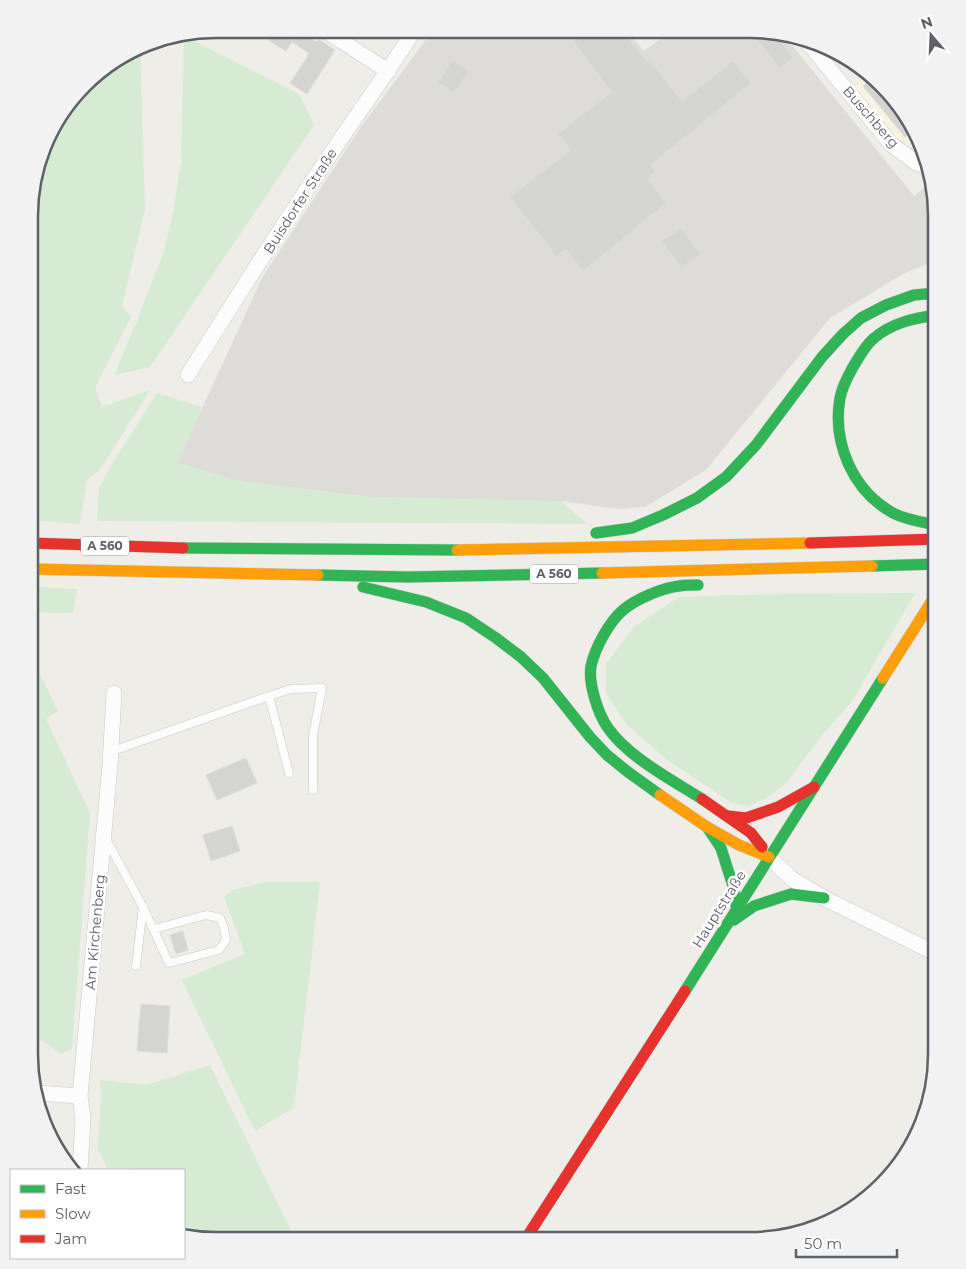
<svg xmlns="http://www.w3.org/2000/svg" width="966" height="1269" font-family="Montserrat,sans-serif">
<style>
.commercial{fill:#f7f3e2}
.industrial{fill:#dedcd8}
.green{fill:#d6ead4}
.building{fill:#d4d4d1;stroke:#dddcd8}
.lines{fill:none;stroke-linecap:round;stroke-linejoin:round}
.lane-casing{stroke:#c9c9c9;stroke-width:9}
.street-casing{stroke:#c9c9c9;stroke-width:16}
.fast-casing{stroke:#cacbca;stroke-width:12}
.slow-casing{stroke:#cacbca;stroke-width:12}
.jam-casing{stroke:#cacbca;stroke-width:12}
.lane{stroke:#fcfcfc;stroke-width:8}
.street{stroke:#fcfcfc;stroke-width:15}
.fast{stroke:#30b455;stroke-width:11}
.slow{stroke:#ff9f0a;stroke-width:11}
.jam{stroke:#e5322d;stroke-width:11}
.labels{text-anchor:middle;stroke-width:5;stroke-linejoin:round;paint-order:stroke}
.shield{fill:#fff;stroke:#8e9095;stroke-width:1}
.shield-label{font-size:12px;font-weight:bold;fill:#5e6167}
.street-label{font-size:14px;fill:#5e6167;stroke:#fff}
.rim{fill:none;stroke:#5e6167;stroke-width:2.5}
</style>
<rect width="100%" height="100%" fill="#eeede8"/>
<path class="commercial" d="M869,73L891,93L918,133L921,147L892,136L854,87Z"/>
<path class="industrial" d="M434,29L626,30L644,51L672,30H775L783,34L914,196L930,183L937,215V260L903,274L830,318L706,470L645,507L618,509L561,501H519L371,497L238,481L177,463L262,278L361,127Z"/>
<g class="green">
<path d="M184,36L300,95L314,125L150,367L114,375L135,326L164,251L174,208L181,161Z"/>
<path d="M140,48L145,209L122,306L131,317L95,387L102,407L150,390L100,470L87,480L80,524L30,520V227L50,132L54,122L93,75Z"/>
<path d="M157,393L202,407L178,463L238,481L371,497L561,501L587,524L97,521L99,488L111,466Z"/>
<path d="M30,587L77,589L73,613L30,612Z"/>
<path d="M915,593L853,700L823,734L787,782L767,798L749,806L732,803L666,759L627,725L606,693V664L634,627L679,597L776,594Z"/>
<path d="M30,654L58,711L46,719L90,813L72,1049L62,1054L29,1032Z"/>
<path d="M266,882H320L294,1107L255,1131L182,980L245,954L224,897L233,890Z"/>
<path d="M210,1065L295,1239H192L184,1236V1170L107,1168L98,1149L101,1096L100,1080L147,1085Z"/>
</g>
<g class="building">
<path d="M271,29H290L297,34L286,51L265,38Z"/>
<path d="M565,30H621L648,63L650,61L682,102L733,61L751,83L650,165L656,172L647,179L666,203L583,271L566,249L557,257L510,197L571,150L558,134L612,92Z"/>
<path d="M749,30H771L793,57L780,68Z"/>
<path d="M299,31L316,42L318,39L335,50L307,94L290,83L308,56H307L309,53L292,42Z"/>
<path d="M453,60L469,71L454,93L438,82Z"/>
<path d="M874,77L891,93L915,129L905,137L863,86Z"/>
<path d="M681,228L700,254L681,267L662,241Z"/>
<path d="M246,758L257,783L217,800L206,775Z"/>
<path d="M232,826L240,851L211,861L203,835Z"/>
<path d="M183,931L188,950L176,954L170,935Z"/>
<path d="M141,1004L170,1006L167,1053L137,1051Z"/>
</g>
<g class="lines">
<g class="lane-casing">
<g id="lane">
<path d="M269,696L291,689L322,688L313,736V790"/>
<path d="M110,752L269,696L289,773"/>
<path d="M106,839L143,907L169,963L219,950L226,940L224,928L220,918L206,915L154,929"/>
<path d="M136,966L143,907"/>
</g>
</g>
<g class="street-casing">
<g id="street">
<path d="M323,29L388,71"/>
<path d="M808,43L892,145L918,164"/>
<path d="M188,375C234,301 281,227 330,155C358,113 388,72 415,29"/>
<path d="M769,857L792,879L824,898L937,954"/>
<path d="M38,1093L80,1096"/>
<path d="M80,1170L83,1119L80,1096L110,765L114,693"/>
</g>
</g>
<g class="fast-casing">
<g id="fast">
<path d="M937,315C914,318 891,323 873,339C865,346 859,357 853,367C848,376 842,387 840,398C832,443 853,491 893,513C906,520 922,522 937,525"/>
<path d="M596,533L632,528L663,515L697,498L726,477L756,445L822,357L843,334L861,318L886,305L914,295L937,293"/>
<path d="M183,548L457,550"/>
<path d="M872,566L937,564"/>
<path d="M318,575L408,577L602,573"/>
<path d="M698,585C692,585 685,585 679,586C662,588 636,599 623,610C609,622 595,648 591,666C588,683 598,714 608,728C628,757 672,780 702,799"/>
<path d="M363,587L426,602L466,618L496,638L521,657L543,678L590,737L607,755L628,772L660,795"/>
<path d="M707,827L721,848L733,886L737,911"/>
<path d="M734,920L754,906L791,894L824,898"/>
<path d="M685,991L883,678"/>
</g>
</g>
<g class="slow-casing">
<g id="slow">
<path d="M457,550L810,543"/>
<path d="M30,569L318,575"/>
<path d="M602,573L872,566"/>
<path d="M883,678L937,593"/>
<path d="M660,795L707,827L739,845L769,857"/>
</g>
</g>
<g class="jam-casing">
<g id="jam">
<path d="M30,543L183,548"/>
<path d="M810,543L937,539"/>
<path d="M702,799L751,833L762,847"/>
<path d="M728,816L746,818L778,807L814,787"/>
<path d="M525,1240L685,991"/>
</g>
</g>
<use href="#lane" class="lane"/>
<use href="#street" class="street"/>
<use href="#fast" class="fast"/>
<use href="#slow" class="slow"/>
<use href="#jam" class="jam"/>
</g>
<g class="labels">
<g class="shield">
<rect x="81" y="536.5" width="48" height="19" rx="4"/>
<rect x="530" y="564.5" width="48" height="19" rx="4"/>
</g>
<g class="shield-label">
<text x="105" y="550">A 560</text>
<text x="554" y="578">A 560</text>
</g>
<g class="street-label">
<text transform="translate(871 117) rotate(49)" y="5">Buschberg</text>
<text transform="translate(300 201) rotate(-57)" y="5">Buisdorfer Straße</text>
<text transform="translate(719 909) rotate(-58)" y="5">Hauptstraße</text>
<text transform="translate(95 932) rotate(-85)" y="5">Am Kirchenberg</text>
</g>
</g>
<path d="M0 0H966V1269H0ZM216 38H750A178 178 0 0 1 928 216V1054A178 178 0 0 1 750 1232H216A178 178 0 0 1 38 1054V216A178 178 0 0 1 216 38Z" fill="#f2f2f3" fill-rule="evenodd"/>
<path class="rim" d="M216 38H750A178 178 0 0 1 928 216V1054A178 178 0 0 1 750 1232H216A178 178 0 0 1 38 1054V216A178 178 0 0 1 216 38Z"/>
<rect x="10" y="1169" width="175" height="90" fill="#ffffff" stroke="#bfc0c2"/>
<rect x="20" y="1185" width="25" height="8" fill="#30b455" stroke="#bfc0c2"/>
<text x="55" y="1194" font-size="15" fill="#5e6167">Fast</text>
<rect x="20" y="1210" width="25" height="8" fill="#ff9f0a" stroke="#bfc0c2"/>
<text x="55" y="1219" font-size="15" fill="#5e6167">Slow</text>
<rect x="20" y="1235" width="25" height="8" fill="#e5322d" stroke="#bfc0c2"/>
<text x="55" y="1244" font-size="15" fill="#5e6167">Jam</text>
<g transform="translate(931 35) rotate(341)" stroke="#ffffff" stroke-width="4" paint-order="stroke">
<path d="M0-4L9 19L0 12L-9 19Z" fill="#5e6167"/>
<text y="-8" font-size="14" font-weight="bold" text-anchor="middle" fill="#5e6167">N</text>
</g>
<path d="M796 1249v8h101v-8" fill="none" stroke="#5e6167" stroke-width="2.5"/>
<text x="804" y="1249" font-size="15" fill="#5e6167" stroke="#ffffff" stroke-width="4" paint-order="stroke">50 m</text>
</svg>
